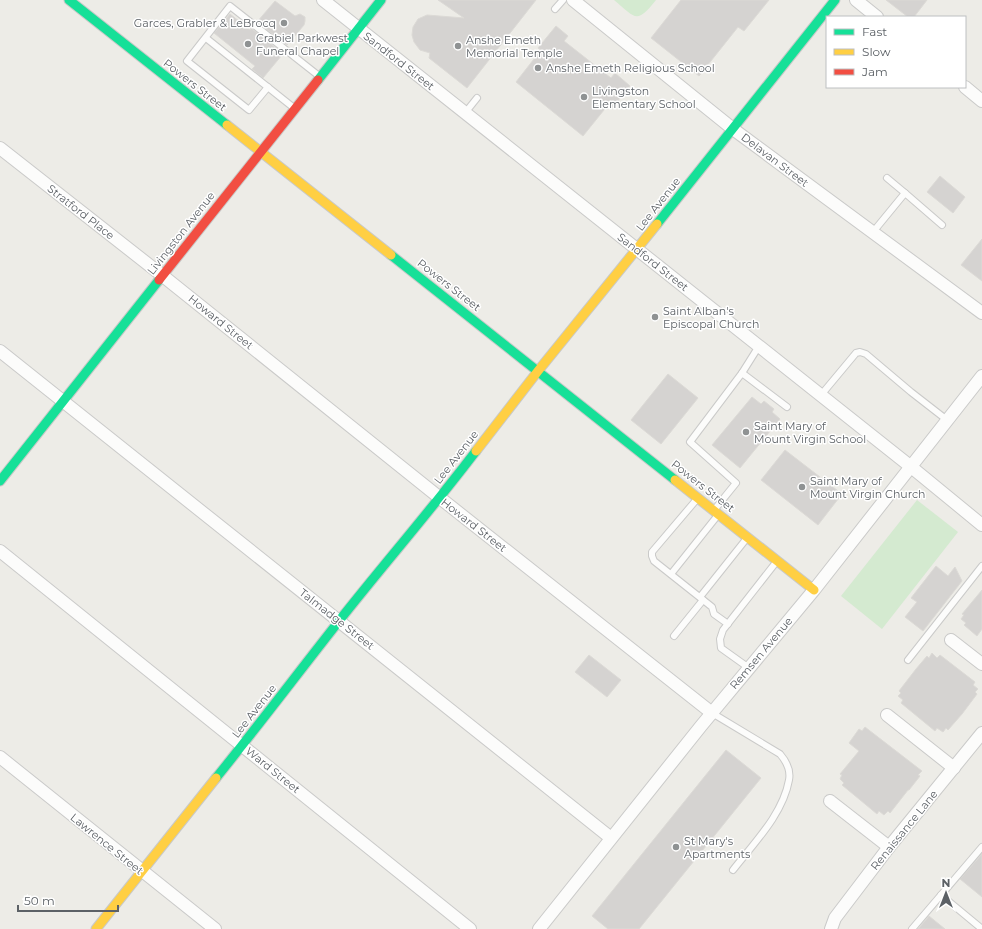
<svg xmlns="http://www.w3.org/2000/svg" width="982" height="929" font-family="Montserrat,sans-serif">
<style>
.green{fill:#d4ead0}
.building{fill:#d5d3d1;stroke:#dcdad6}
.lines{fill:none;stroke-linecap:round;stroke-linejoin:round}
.lane-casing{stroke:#cacac9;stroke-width:8}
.street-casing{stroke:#cacac9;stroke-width:14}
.fast-casing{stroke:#c8c9c8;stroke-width:11}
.slow-casing{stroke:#c8c9c8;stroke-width:11}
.jam-casing{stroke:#c8c9c8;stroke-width:11}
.lane{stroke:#fcfcfb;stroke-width:6}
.street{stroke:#fcfcfb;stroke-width:12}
.fast{stroke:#16e098;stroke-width:9}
.slow{stroke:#ffcf43;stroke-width:9}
.jam{stroke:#f24e42;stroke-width:9}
.poi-dot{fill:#8f9293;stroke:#fff;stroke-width:1.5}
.labels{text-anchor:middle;stroke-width:3;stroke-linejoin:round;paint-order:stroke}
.poi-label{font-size:11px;fill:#5c6166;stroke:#fff;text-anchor:start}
.street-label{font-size:11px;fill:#5c6166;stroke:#fff}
</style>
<rect width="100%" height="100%" fill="#edece7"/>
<g class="green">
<path d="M614,0H656C636,25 636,18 614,0Z"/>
<path d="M917,500L958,532L882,629L841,596Z"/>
</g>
<g class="building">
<path d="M438,0H536L467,88L429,58L430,53L420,50L414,42L412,35L413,27L418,19L427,15L464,18Z"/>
<path d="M681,0H769L744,31L738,27L699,76L651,38Z"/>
<path d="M886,0H927L914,17H908Z"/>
<path d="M275,1L295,16L300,14L305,17V21L304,25L287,45L257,22Z"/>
<path d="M230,14L250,30L251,28L281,52L280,54L282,55L263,78L252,69L255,66L214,33Z"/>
<path d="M556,26L568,36L564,41L611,78L615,73L630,86L612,108L608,105L583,136L516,82L541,50L538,48Z"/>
<path d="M940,176L965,197L953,213L927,192Z"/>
<path d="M982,239V281L961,265Z"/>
<path d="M668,374L698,398L661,444L631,420Z"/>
<path d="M752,397L761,404L764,401L774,409L772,412L780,419L740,468L712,445Z"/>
<path d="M785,450L842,494L818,525L761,480Z"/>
<path d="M936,566L948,576L955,567L962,581L923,631L905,617L917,602L911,598Z"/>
<path d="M982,590V629L977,636L964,625L966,623L961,619L964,615L962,614Z"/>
<path d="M932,653L937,658L940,655L975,682L973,685L978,689L975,692L977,694L962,714L948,730L946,728L943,732L937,728L935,731L901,703L903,700L898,696L901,693L899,691L916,669L927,656L929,658Z"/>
<path d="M589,655L621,680L607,697L575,672Z"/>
<path d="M865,727L922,771L918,775L920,776L909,790H908L890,813L888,811L884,815L879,811L877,814L865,804L842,785L844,783L840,779L842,775L840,774L859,751L849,743L859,729L862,731Z"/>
<path d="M726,750L761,778L639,929H608L592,916Z"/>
<path d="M982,854V897L960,879Z"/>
<path d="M929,916L945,929H918Z"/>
</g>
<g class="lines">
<g class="lane-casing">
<g id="lane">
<path d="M555,9L563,0"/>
<path d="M206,38L294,108"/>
<path d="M268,87L249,110L187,61L230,6L319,76"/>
<path d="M465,113L477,98"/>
<path d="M887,178L905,193"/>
<path d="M873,232L905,193L942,225"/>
<path d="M742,373L759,346"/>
<path d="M821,395L856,353L860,352L866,354L911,392L947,420"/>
<path d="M697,499L652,552V556L654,561L712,607L714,614L728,624"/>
<path d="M715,509L736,483L690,442L742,373L787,407"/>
<path d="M671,574L718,515"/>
<path d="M700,597L747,538"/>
<path d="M674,636L703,600"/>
<path d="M908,660L982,566"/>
<path d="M749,668L721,648L720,639L723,630L777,561"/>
<path d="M712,713L780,754C786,761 791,770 789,780C783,814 754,843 733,870"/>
<path d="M941,895L982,929"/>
<path d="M912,929L982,847"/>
</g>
</g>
<g class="street-casing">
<g id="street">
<path d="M323,0L910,466L982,525"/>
<path d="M573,0L733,129L982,313"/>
<path d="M856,0L877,17"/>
<path d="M965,87L982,101"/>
<path d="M0,148L163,276L440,498L712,713"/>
<path d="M0,351L611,838"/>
<path d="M0,551L470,929"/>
<path d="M951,640L982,664"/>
<path d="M887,715L954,768"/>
<path d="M0,757L215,929"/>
<path d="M830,801L889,847"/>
<path d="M539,929L701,726L814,590L982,376"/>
<path d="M831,929L835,918L889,847L982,733"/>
</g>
</g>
<g class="fast-casing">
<g id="fast">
<path d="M69,0L227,125"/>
<path d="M318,80L381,0"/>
<path d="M657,224L835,0"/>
<path d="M391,255L675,480"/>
<path d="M0,481L159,280"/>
<path d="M216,778C258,726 298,673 339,621C384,564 432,509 476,451"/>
</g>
</g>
<g class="slow-casing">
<g id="slow">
<path d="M227,125L391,255"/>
<path d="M476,451L538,371L657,224"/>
<path d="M675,480L814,590"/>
<path d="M96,929L216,778"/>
</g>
</g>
<g class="jam-casing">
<path id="jam" d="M159,280L318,80"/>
</g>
<use href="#lane" class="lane"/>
<use href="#street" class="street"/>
<use href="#fast" class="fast"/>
<use href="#slow" class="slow"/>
<use href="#jam" class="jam"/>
</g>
<g class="poi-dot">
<circle cx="284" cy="23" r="4"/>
<circle cx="248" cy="44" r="4"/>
<circle cx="458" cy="46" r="4"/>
<circle cx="538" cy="68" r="4"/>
<circle cx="584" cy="97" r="4"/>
<circle cx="655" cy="317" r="4"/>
<circle cx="746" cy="432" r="4"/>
<circle cx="802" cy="487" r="4"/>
<circle cx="676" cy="847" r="4"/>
</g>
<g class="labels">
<g class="poi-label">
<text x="276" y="27" text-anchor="end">Garces, Grabler &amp; LeBrocq</text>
<text x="256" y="42">Crabiel Parkwest<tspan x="256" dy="13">Funeral Chapel</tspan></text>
<text x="466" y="44">Anshe Emeth<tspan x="466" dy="13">Memorial Temple</tspan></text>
<text x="546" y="72">Anshe Emeth Religious School</text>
<text x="592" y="95">Livingston<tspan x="592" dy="13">Elementary School</tspan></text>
<text x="663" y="315">Saint Alban's<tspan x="663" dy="13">Episcopal Church</tspan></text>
<text x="754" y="430">Saint Mary of<tspan x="754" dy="13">Mount Virgin School</tspan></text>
<text x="810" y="485">Saint Mary of<tspan x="810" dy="13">Mount Virgin Church</tspan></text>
<text x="684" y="845">St Mary's<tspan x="684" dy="13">Apartments</tspan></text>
</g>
<g class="street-label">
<text transform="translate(399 61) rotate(38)" y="4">Sandford Street</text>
<text transform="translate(195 85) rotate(38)" y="4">Powers Street</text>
<text transform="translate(775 160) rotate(37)" y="4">Delavan Street</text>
<text transform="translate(658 204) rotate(-52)" y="4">Lee Avenue</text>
<text transform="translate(81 212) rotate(38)" y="4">Stratford Place</text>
<text transform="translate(181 233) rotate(-52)" y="4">Livingston Avenue</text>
<text transform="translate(653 262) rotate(38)" y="4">Sandford Street</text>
<text transform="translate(449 285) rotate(38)" y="4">Powers Street</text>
<text transform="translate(221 322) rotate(39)" y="4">Howard Street</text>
<text transform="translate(456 457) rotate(-52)" y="4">Lee Avenue</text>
<text transform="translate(703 486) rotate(38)" y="4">Powers Street</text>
<text transform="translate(474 525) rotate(38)" y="4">Howard Street</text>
<text transform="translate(337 619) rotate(38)" y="4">Talmadge Street</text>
<text transform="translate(761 653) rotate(-50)" y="4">Remsen Avenue</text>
<text transform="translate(254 711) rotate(-52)" y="4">Lee Avenue</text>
<text transform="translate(273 770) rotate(39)" y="4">Ward Street</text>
<text transform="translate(904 830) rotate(-51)" y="4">Renaissance Lane</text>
<text transform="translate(107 844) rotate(39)" y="4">Lawrence Street</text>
</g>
</g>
<rect x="826" y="16" width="140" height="72" fill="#ffffff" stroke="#bec0c2"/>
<rect x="834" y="29" width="20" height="6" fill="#16e098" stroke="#bec0c2"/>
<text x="862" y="36" font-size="12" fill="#5c6166">Fast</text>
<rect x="834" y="49" width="20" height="6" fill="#ffcf43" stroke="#bec0c2"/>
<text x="862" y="56" font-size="12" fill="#5c6166">Slow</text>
<rect x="834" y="69" width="20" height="6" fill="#f24e42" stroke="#bec0c2"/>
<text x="862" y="76" font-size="12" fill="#5c6166">Jam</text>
<g transform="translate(946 893)" stroke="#ffffff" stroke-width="3" paint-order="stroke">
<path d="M0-3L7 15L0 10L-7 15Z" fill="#5c6166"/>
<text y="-6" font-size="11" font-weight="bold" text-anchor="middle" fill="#5c6166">N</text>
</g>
<path d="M18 905v6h100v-6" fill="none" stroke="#5c6166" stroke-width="2"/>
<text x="24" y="905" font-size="12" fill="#5c6166" stroke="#ffffff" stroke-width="3" paint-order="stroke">50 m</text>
</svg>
